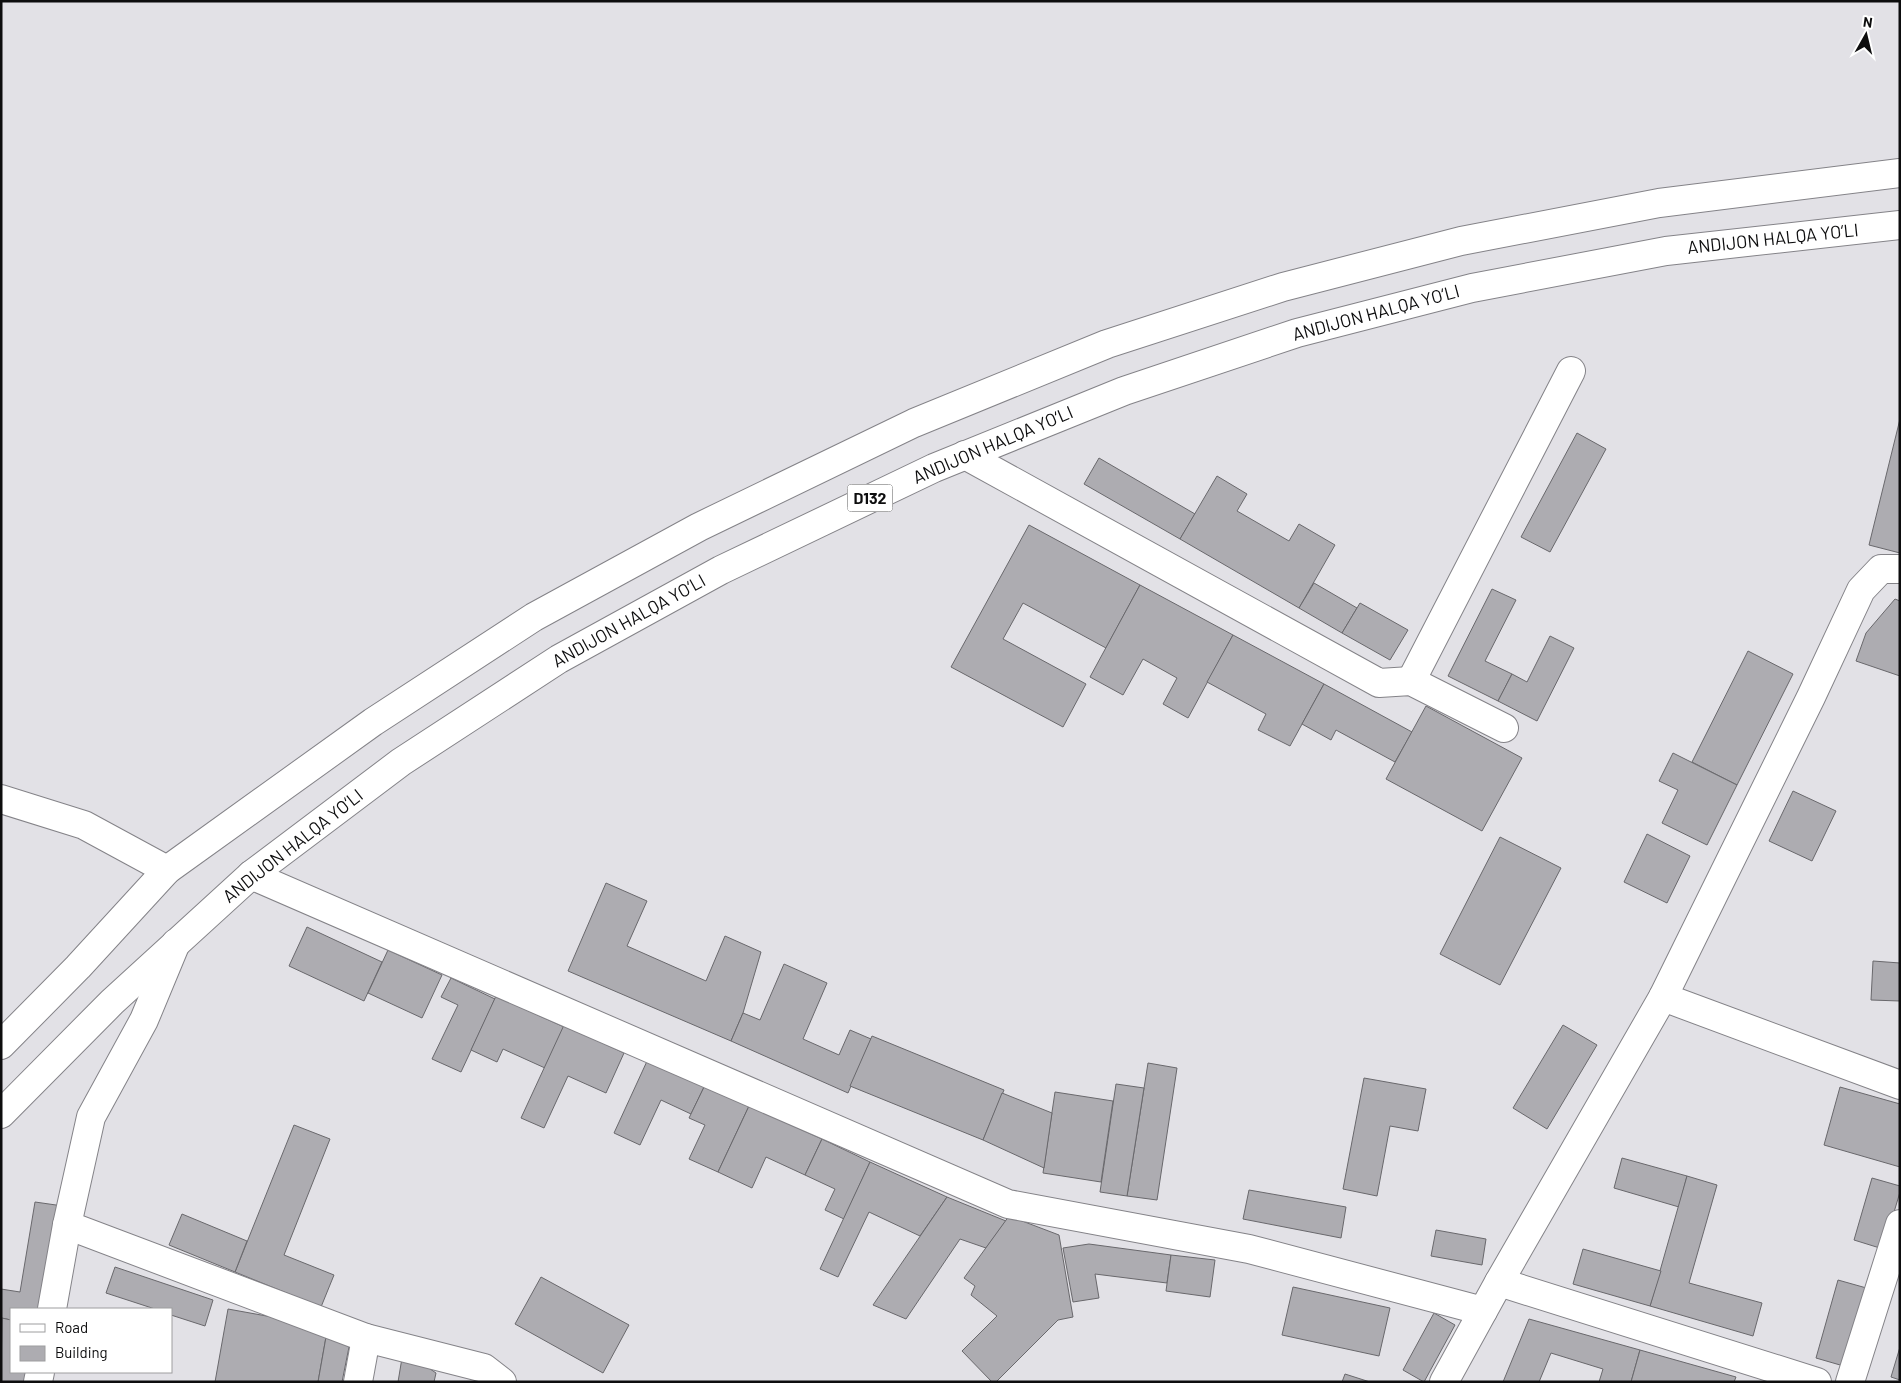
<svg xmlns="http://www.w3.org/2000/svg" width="1901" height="1383" font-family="Barlow,sans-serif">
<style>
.building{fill:#adacb1;stroke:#69686c}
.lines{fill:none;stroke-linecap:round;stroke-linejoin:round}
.minor-casing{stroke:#848388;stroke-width:30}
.highway-casing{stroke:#848388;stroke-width:30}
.minor{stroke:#fff;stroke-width:28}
.highway{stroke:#fff;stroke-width:28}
.labels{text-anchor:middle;stroke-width:4;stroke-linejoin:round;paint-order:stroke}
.shield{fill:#fff;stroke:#565656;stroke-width:1}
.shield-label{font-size:16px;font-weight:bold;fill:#0d0d0e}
.street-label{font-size:18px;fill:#0d0d0e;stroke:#fff}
</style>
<rect width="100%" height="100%" fill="#e2e1e6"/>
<g class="building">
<path d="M1900,419V553L1869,545Z"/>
<path d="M1577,433L1606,449L1550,552L1521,537Z"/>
<path d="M1099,458L1195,514L1180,539L1084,484Z"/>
<path d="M1217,476L1247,494L1237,511L1289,541L1299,524L1335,545L1299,608L1180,539Z"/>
<path d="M1029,525L1140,585L1106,648L1023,603L1003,639L1086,684L1063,727L951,667Z"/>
<path d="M1314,583L1357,608L1342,633L1299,608Z"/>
<path d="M1140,585L1233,635L1188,718L1163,704L1177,678L1143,659L1123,695L1090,677Z"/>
<path d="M1492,589L1516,600L1485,661L1512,674L1498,701L1448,676Z"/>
<path d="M1895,599L1900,601V676L1856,661L1866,633Z"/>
<path d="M1360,603L1408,630L1390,660L1342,633Z"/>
<path d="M1233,635L1324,684L1290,746L1258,730L1266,714L1207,682Z"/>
<path d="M1550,636L1574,648L1537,721L1498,701L1512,674L1527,682Z"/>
<path d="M1748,651L1793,674L1737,785L1692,762Z"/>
<path d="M1324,684L1412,732L1395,762L1336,730L1331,740L1302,724Z"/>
<path d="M1426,706L1522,758L1482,831L1386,779Z"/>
<path d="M1673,753L1737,785L1707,845L1662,823L1678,790L1659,781Z"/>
<path d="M1793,791L1836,811L1812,861L1769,841Z"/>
<path d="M1647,834L1690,856L1667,903L1624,882Z"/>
<path d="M1500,837L1561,868L1500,985L1440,954Z"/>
<path d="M606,883L647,901L627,946L706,981L725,936L761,952L743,1013L731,1041L568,971Z"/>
<path d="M307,927L382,962L364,1001L289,966Z"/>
<path d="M388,950L442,975L422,1018L368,993Z"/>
<path d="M1873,961L1900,963V1001L1871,1000Z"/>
<path d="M784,964L827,983L803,1039L839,1055L850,1030L871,1039L848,1093L731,1041L743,1013L760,1020Z"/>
<path d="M451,978L495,999L461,1072L432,1059L458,1005L441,997Z"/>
<path d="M496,996L564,1027L545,1068L503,1049L497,1062L471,1050Z"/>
<path d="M564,1025L624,1053L606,1093L568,1076L544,1128L521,1118Z"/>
<path d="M1563,1025L1597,1045L1547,1129L1513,1108Z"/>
<path d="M872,1036L1004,1090L983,1140L850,1086Z"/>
<path d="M648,1059L705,1085L691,1114L661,1100L640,1145L614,1133Z"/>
<path d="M1148,1063L1177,1068L1157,1200L1127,1196Z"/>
<path d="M1364,1078L1426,1089L1418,1131L1390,1126L1377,1196L1343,1189Z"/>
<path d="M1116,1084L1144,1088L1127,1196L1100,1192Z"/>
<path d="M705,1085L749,1106L718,1172L689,1159L705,1125L689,1118Z"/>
<path d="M1840,1087L1900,1104V1167L1824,1145Z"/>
<path d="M1055,1092L1113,1101L1101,1182L1043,1173Z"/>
<path d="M1002,1093L1052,1113L1044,1168L983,1140Z"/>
<path d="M749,1106L822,1139L805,1175L766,1157L752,1188L718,1172Z"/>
<path d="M294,1125L330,1139L284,1255L334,1275L321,1307L235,1272Z"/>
<path d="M822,1139L870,1162L844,1219L825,1210L835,1189L805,1175Z"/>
<path d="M1622,1158L1687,1176L1679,1207L1614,1188Z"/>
<path d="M870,1162L947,1197L920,1236L869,1212L838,1277L820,1269Z"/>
<path d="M1687,1176L1717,1185L1689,1283L1762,1303L1753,1336L1650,1306Z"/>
<path d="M1872,1178L1900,1186V1192L1883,1249L1854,1240Z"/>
<path d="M1249,1190L1346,1207L1341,1238L1243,1219Z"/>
<path d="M947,1197L1006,1221L986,1248L960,1239L906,1319L873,1305Z"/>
<path d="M35,1202L63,1206L45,1309H11V1320L1,1318V1289L20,1292Z"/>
<path d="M182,1214L247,1241L235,1272L169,1245Z"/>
<path d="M1009,1216L1059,1235L1073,1317L1058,1320L996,1382H992L962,1351L997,1316L971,1295L975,1286L964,1278Z"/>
<path d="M1436,1230L1486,1239L1482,1265L1431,1256Z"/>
<path d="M1089,1244L1171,1255L1167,1283L1095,1274L1099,1298L1073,1302L1063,1248Z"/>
<path d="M1583,1249L1661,1271L1650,1306L1573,1284Z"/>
<path d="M1171,1255L1215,1260L1210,1297L1166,1291Z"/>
<path d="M115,1267L213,1300L205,1326L171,1315V1309H155L106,1293Z"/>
<path d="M541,1277L629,1325L603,1373L515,1324Z"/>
<path d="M1838,1280L1870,1289L1847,1367L1816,1358Z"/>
<path d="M1293,1287L1390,1308L1379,1356L1282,1335Z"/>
<path d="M228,1309L283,1319L326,1337L318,1382H215Z"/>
<path d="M1434,1313L1455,1325L1424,1382L1403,1370Z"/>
<path d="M2,1318L11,1320V1372H34L32,1382H1Z"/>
<path d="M1529,1319L1640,1350L1631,1382H1599L1603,1369L1551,1353L1539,1382H1503Z"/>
<path d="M326,1337L350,1342L342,1382H318Z"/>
<path d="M1900,1347V1380L1891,1377Z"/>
<path d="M1640,1350L1736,1377L1734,1382H1631Z"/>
<path d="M402,1358L420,1362L436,1373L434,1382H398Z"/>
<path d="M1345,1374L1370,1382H1342Z"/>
</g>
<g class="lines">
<g class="minor-casing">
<g id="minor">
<path d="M965,455L1379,683L1411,681L1504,728"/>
<path d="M1411,681L1571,371"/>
<path d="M1,799L84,825L167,870"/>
<path d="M251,875L1008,1204L1249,1249L1483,1311"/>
<path d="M1663,997L1900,1085"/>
<path d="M67,1225L366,1338L484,1368L502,1382"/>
<path d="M1499,1282L1817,1382"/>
<path d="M52,1309L67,1225L91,1117L144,1020L176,943"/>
<path d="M38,1382L40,1372"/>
<path d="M358,1382L366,1338"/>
<path d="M1444,1382L1499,1282L1663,997L1811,697L1861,590L1881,569H1900"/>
<path d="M1850,1382L1900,1224"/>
</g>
</g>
<g class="highway-casing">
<g id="highway">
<path d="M1,1045L78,967L167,870L373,722L534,617L699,527L914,423L1107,344L1283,287L1461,241L1659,203L1900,173"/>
<path d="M1,1114L112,1002L251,875L401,762L559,659L721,570L934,468L1124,391L1297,333L1472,288L1666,251L1900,225"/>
</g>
</g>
<use href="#minor" class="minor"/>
<use href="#highway" class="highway"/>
</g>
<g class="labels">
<rect class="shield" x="847.5" y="484.5" width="45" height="27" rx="4"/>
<g class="shield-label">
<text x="870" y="504">D132</text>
</g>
<g class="street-label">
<text transform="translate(1773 239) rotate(-6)" y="6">ANDIJON HALQA YO‘LI</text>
<text transform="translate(1376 313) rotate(-15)" y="6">ANDIJON HALQA YO‘LI</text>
<text transform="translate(993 445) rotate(-23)" y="6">ANDIJON HALQA YO‘LI</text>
<text transform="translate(629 621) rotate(-29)" y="6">ANDIJON HALQA YO‘LI</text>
<text transform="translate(293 846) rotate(-38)" y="6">ANDIJON HALQA YO‘LI</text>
</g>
</g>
<rect width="1901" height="1383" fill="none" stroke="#0d0d0e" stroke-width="5"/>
<rect x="10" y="1308" width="162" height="65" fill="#ffffff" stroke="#9e9e9f"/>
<rect x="20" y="1324" width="25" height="8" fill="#ffffff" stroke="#9e9e9f"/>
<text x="55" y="1333" font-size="15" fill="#0d0d0e">Road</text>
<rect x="20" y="1346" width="25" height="15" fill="#adacb1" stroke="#9e9e9f"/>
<text x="55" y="1358" font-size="15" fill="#0d0d0e">Building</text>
<g transform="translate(1866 35) rotate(8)" stroke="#ffffff" stroke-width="4" paint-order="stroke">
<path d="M0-4L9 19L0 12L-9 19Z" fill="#0d0d0e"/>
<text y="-8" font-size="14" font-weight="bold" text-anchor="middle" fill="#0d0d0e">N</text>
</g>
</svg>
